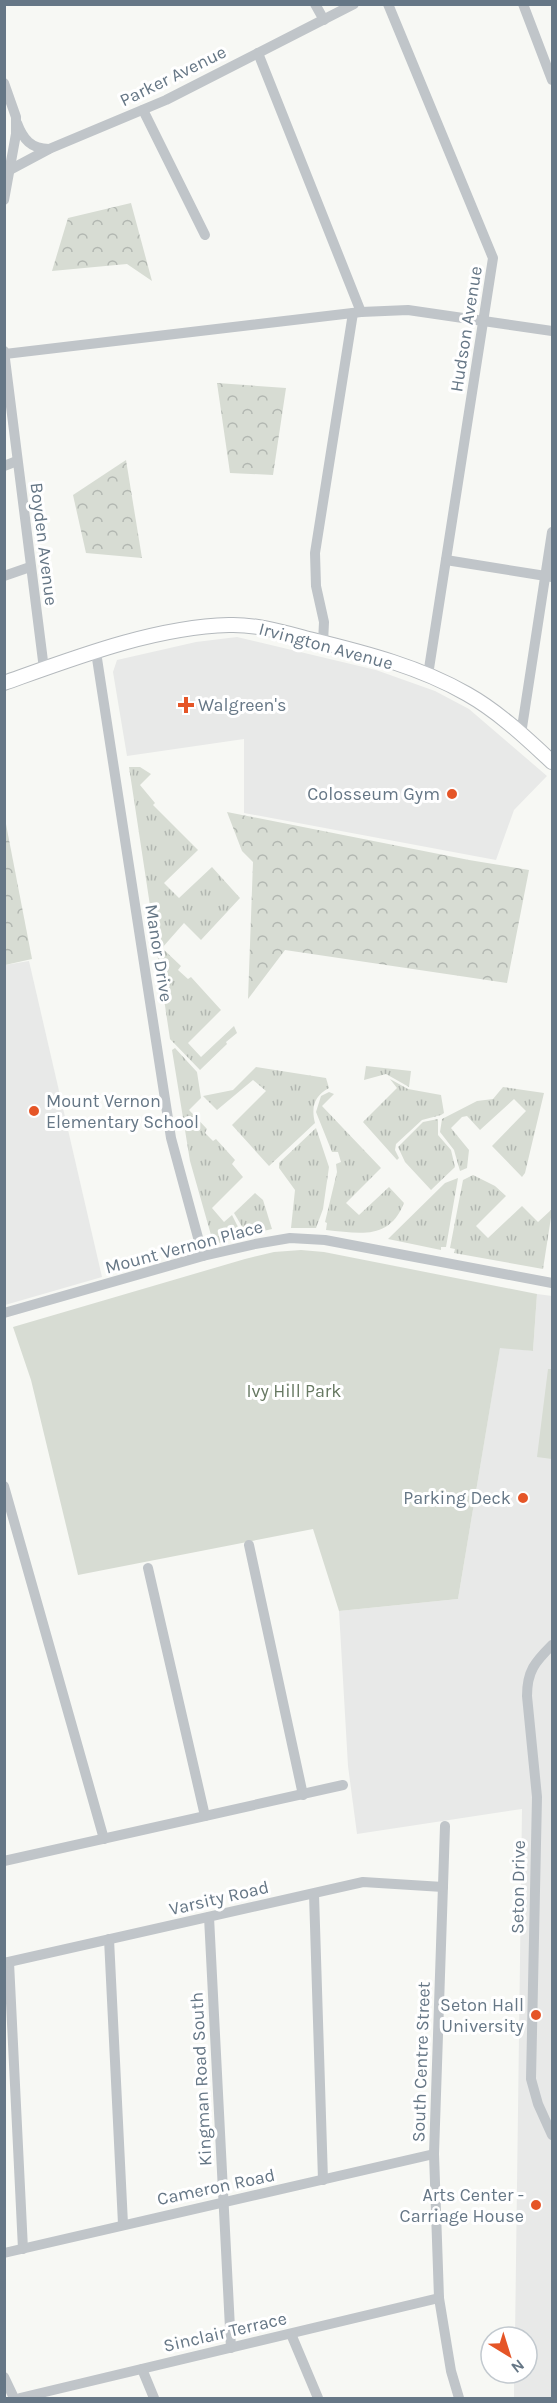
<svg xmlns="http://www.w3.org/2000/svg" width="557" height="2403" font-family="Karla,sans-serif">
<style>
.built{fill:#e8e9e8}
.grass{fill:url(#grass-tufts)}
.forest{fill:url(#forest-crowns)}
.park{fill:#d7dcd3}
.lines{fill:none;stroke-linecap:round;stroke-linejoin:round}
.major-casing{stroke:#b4b9bd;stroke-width:16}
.minor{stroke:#c0c5c9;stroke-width:10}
.major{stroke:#fff;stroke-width:14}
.poi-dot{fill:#e55527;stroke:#fff;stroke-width:2}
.labels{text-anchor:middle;stroke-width:6;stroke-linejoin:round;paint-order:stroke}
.street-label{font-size:18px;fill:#667786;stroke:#fff}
.poi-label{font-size:18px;fill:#667786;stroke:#fff;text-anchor:end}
.park-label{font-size:18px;fill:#667861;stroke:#fff}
</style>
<defs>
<pattern id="grass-tufts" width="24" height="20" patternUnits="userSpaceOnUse" patternTransform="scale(1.5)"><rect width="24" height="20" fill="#d7dcd3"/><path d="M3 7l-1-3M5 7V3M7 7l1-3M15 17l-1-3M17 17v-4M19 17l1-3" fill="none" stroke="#b2b7b1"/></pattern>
<pattern id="forest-crowns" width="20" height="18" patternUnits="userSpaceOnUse" patternTransform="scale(1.5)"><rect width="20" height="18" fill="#d7dcd3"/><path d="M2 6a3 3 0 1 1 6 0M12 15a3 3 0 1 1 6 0" fill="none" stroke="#b2b7b1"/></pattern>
</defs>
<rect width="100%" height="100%" fill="#f7f8f4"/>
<g class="built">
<path d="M237,637L376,670L435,691L469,709L547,776L514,810L496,860L244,813V739L127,756L113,672L117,660L196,642Z"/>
<path d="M29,961L102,1277L5,1305V965Z"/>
<path d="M537,1294L552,1296V2398H514V2373H527V2337H515L522,1809L357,1834L348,1766L339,1611L458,1599L500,1347L533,1351Z"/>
</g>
<g class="grass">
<path d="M129,767H140L151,774L140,785L155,803L153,805L198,850L164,883L179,898L212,867L240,898L201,940L184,923L162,948L181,966L178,970L188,979L191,977L221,1010L188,1043L201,1057L234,1026L237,1033L226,1042L227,1044L200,1070L170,1039L155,939L157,934L154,932Z"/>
<path d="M175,1048L197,1072L201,1098L189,1110L207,1129L205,1133L213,1141L216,1139L235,1160L232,1164L243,1177L212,1208L224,1222L232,1215L240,1231V1236L216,1244L213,1242L190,1161L172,1050Z"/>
<path d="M366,1066L411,1071L409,1087L386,1074L364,1080Z"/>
<path d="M256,1067L326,1078L329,1088C314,1096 311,1107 315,1123L269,1166L232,1125L266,1091L253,1080L217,1110L203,1096L233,1090Z"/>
<path d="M390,1079L408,1089L441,1095L444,1113L441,1115L422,1120L396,1144L395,1150L399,1158L397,1160L363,1122L397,1088Z"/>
<path d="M503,1087L544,1093L525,1173L522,1177L492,1146L526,1111L514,1099L480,1130L467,1116L462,1117L451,1128L469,1150L467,1168L460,1171L454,1150L440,1132L442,1119L477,1101L493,1099Z"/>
<path d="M329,1092L334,1094L322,1106L381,1168L346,1203L359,1215L389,1187L404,1203C389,1241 359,1233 326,1230L327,1223L325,1222L337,1172L336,1164L341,1162L338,1152H332L316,1112L321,1096Z"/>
<path d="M438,1119V1135L451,1150L455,1167L431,1190L405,1162L398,1147L423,1122Z"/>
<path d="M316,1128L329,1167L323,1209L316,1228H291L295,1190L279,1168V1163Z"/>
<path d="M473,1175L495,1186L506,1196L476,1226L488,1238L522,1206L538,1222L551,1210L552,1211L543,1269L454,1253L455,1249L450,1248L463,1180Z"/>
<path d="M458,1178L446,1247H441V1250L388,1239L445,1183Z"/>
<path d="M255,1193L263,1200L272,1229L247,1235L234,1213Z"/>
</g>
<g class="forest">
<path d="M131,203L152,281L127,264L52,271L68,218Z"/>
<path d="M217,383L286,388L273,475L230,473Z"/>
<path d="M126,460L142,558L86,553L73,495Z"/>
<path d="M227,812L469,860L529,870L507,983L285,950L248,999L253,862L242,851Z"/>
<path d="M5,819L32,959L5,965H4Z"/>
</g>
<g class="park">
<path d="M301,1250L324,1252L537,1294L533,1351L500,1348L458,1599L339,1611L313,1529L78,1575L31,1380L13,1327L245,1259L274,1252Z"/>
<path d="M548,1369H552V1459L537,1457Z"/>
</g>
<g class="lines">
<g class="major-casing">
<path id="major" d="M4,683C74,658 154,627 229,625C257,624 286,633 313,640C366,653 420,667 467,694C499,712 526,738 552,762"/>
</g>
<g class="minor">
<path d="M315,4L324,20"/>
<path d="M388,4L493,258L428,675"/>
<path d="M523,4L552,80"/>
<path d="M258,53L361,312"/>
<path d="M4,83L16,117V134L4,200"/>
<path d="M143,110L205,235"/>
<path d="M17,123C23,139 31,149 49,149"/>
<path d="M4,173L49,149L166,100L354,4"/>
<path d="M4,351L44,669"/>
<path d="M5,354L361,312L408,310L552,331"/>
<path d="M4,466L17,461"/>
<path d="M446,560L552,577"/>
<path d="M4,576L30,567"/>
<path d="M323,643L324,622L316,586L315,553L353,313"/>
<path d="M96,652L171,1138L203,1256"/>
<path d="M521,734L552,532"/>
<path d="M4,1313L203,1256L255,1244L290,1238L325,1240L552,1283"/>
<path d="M4,1486L104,1839"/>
<path d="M249,1545L303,1795"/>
<path d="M148,1568L205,1816"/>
<path d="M552,1645C535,1662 527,1671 527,1696L537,1797L531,2079L538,2104L552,2135"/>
<path d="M445,1826L434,2154L439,2298L451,2371L459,2398"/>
<path d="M4,1861L343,1785"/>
<path d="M314,1894L323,2180"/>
<path d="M209,1917L231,2348"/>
<path d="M109,1939L123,2224"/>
<path d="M9,1962L23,2249"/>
<path d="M4,1963L363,1882L443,1887"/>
<path d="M4,2253L434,2154"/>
<path d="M291,2334L318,2398"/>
<path d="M142,2369L154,2398"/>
<path d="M4,2377L14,2398"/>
<path d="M20,2398L439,2298"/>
</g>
<use href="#major" class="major"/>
</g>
<g class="poi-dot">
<path d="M183 696h6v6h6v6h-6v6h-6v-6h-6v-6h6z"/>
<circle cx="452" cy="794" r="6"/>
<circle cx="34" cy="1111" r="6"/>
<circle cx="523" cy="1498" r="6"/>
<circle cx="536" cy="2015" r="6"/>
<circle cx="536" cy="2205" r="6"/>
</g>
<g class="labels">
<g class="street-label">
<text transform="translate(173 76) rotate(-26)" y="6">Parker Avenue</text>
<text transform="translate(466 329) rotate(-81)" y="6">Hudson Avenue</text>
<text transform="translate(44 544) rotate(83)" y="6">Boyden Avenue</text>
<text transform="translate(326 646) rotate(15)" y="6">Irvington Avenue</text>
<text transform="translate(159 953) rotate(81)" y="6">Manor Drive</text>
<text transform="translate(184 1247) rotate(-15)" y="6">Mount Vernon Place</text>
<text transform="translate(518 1887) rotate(-89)" y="6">Seton Drive</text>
<text transform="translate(219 1898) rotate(-13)" y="6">Varsity Road</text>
<text transform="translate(421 2062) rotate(-88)" y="6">South Centre Street</text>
<text transform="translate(201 2079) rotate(-93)" y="6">Kingman Road South</text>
<text transform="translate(216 2187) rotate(-12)" y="6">Cameron Road</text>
<text transform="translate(225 2332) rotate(-13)" y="6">Sinclair Terrace</text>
</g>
<g class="poi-label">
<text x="198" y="711" text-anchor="start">Walgreen's</text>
<text x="440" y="800">Colosseum Gym</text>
<text x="46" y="1107" text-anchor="start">Mount Vernon<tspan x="46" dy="21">Elementary School</tspan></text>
<text x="511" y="1504">Parking Deck</text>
<text x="524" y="2011">Seton Hall<tspan x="524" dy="21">University</tspan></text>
<text x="524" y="2201">Arts Center -<tspan x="524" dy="21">Carriage House</tspan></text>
</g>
<g class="park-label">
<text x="294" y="1397">Ivy Hill Park</text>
</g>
</g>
<rect width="557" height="2403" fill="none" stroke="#667786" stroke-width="12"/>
<g transform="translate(509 2355) rotate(142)"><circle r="28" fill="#ffffff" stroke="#c2c9cf" stroke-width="1.5"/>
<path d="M0-4.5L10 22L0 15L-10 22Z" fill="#e55527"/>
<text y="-9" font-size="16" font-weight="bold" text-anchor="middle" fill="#667786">N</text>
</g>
</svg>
